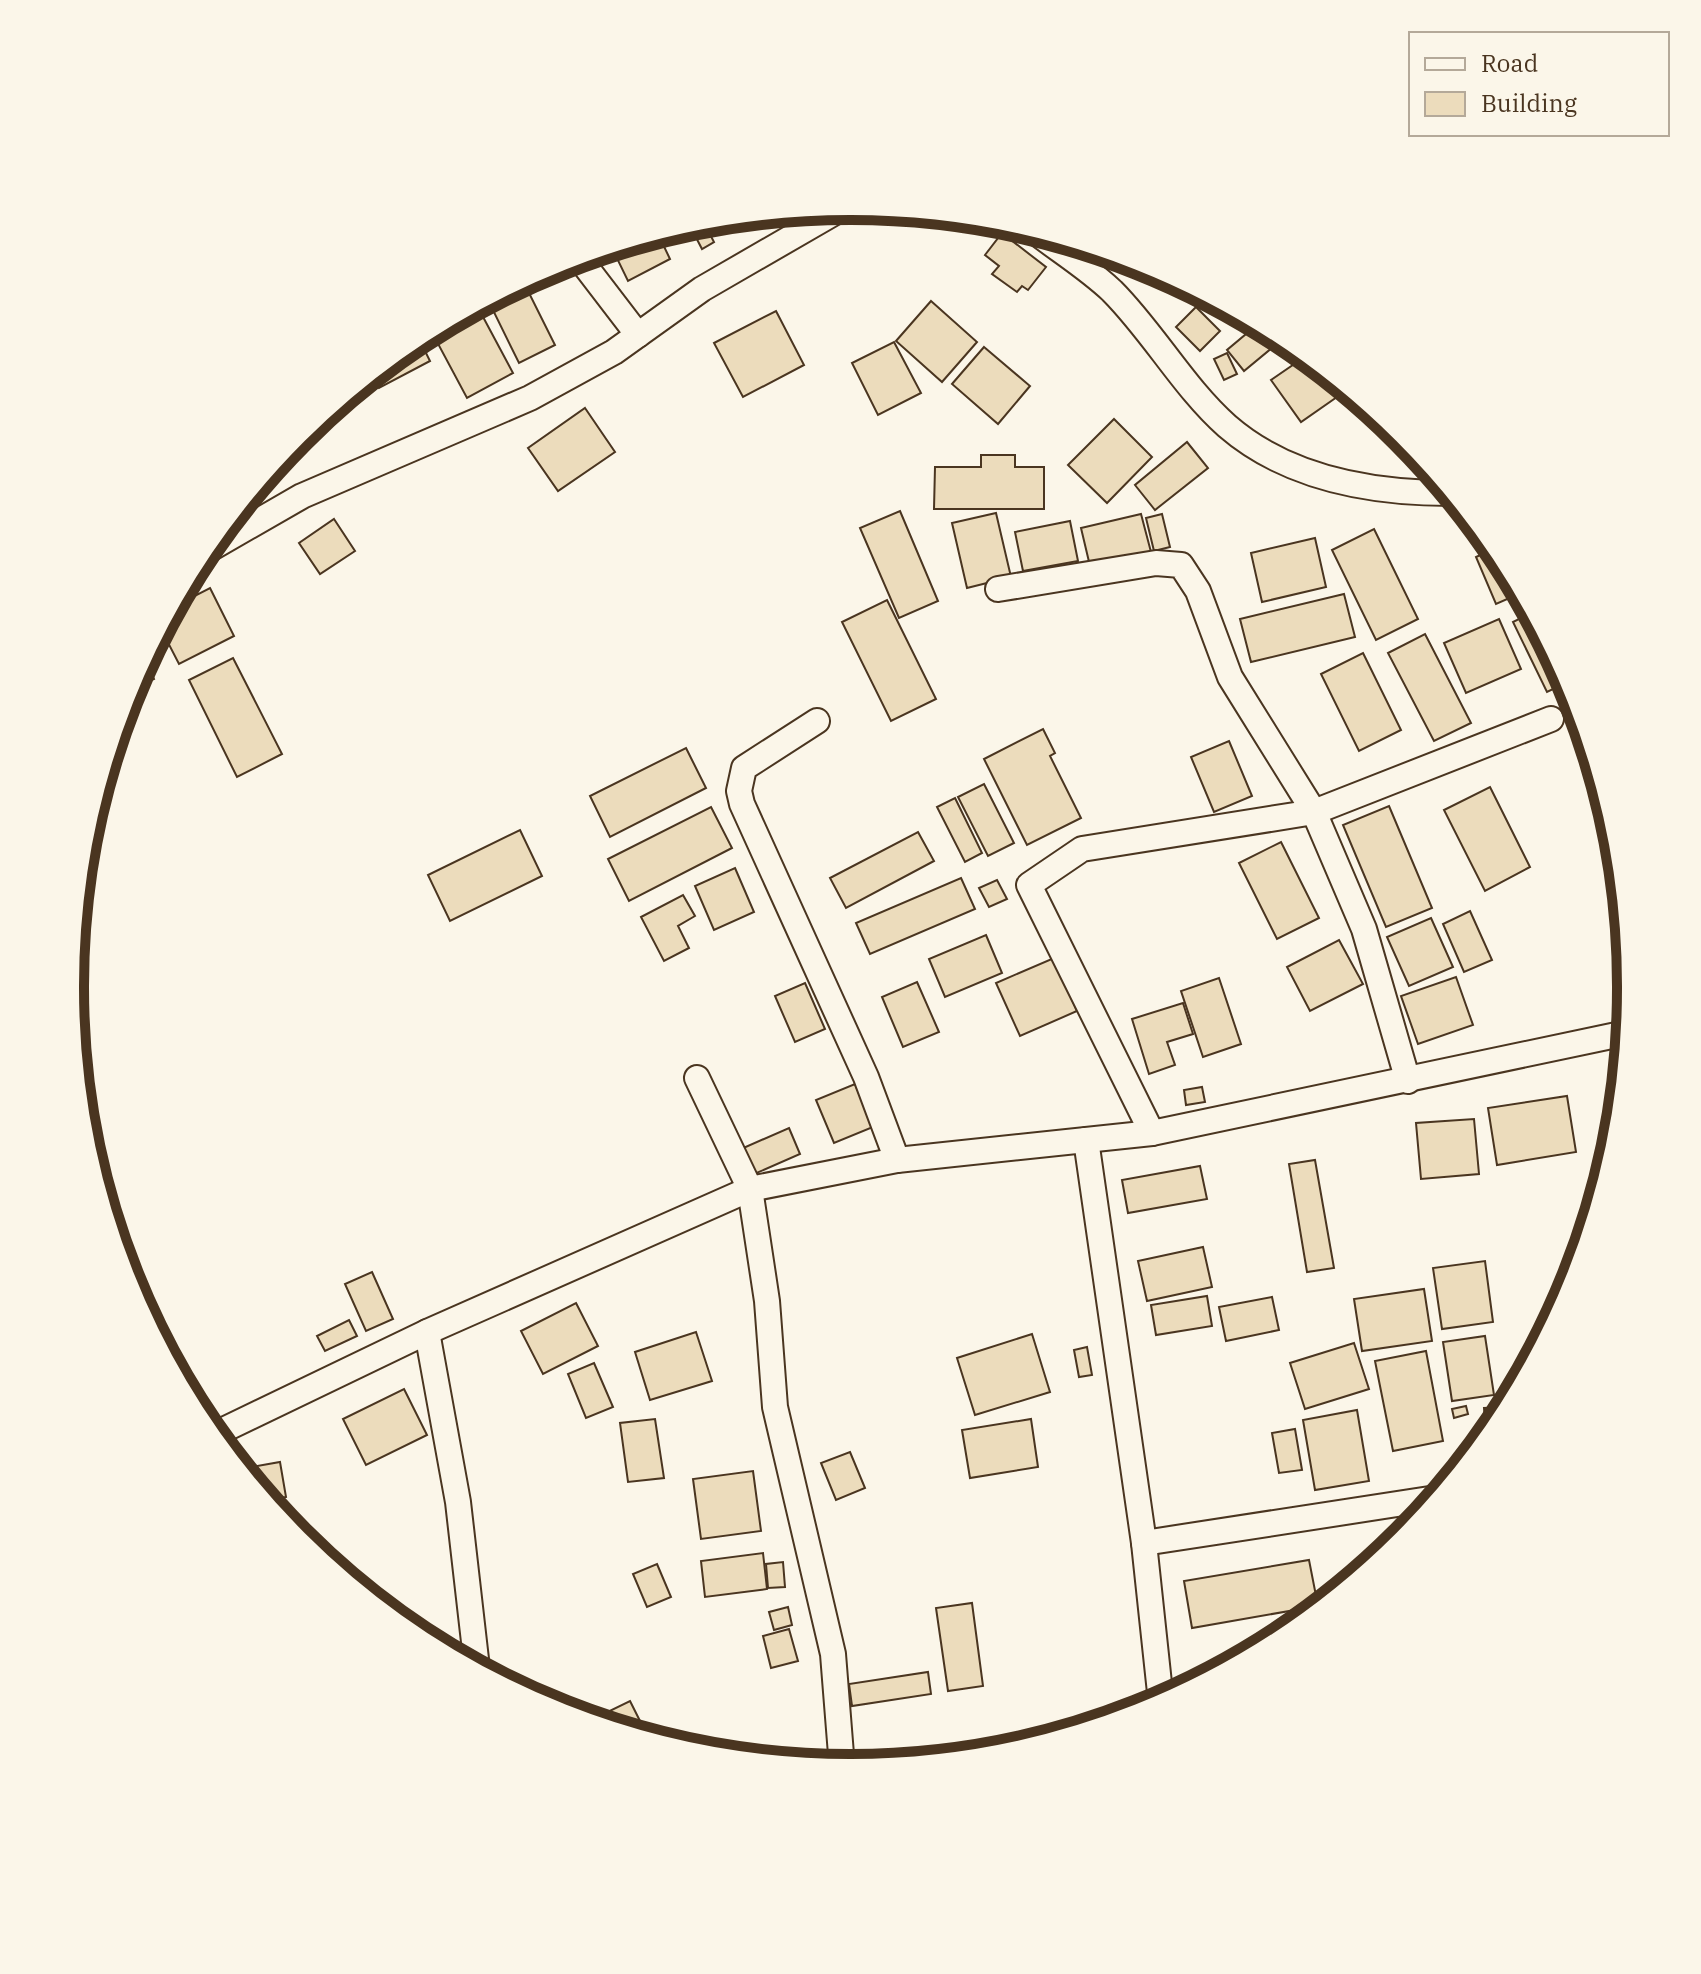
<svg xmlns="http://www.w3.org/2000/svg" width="1701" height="1974" font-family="'IBM Plex Serif',serif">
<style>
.building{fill:#ecdcbc;stroke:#4a3520;stroke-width:2}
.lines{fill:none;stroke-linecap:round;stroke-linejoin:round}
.street-casing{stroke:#4a3520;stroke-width:28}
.street{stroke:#fbf6e9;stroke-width:24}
.rim{fill:none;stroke:#4a3520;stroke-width:10}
</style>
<rect width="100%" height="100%" fill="#fbf6e9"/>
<g class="building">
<path d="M745,217L714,232L708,220Z"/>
<path d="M703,221L714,242L702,249L689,224Z"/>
<path d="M1002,233L1046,267L1028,290L1022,286L1017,292L992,274L999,266L985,255Z"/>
<path d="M658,234L670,259L628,281L612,248Z"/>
<path d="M534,275L537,282L526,287L555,345L519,363L488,300Z"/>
<path d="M931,301L977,342L942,382L896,341Z"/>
<path d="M476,306L479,312L436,332L434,329Z"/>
<path d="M1196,307L1220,331L1200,351L1176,327Z"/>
<path d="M776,311L804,365L743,397L714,343Z"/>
<path d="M482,315L513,373L467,398L436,340Z"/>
<path d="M1258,324L1284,338L1244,371L1227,350Z"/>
<path d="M418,337L430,361L379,388L372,375Z"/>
<path d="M894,342L921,393L878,415L852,363Z"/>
<path d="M984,347L1030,386L998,424L952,384Z"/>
<path d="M1227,353L1237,374L1224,380L1214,359Z"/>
<path d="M1306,356L1347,390L1301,422L1271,380Z"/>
<path d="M585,408L615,452L558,491L528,448Z"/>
<path d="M1114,419L1152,457L1107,503L1068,465Z"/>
<path d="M1187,442L1208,468L1155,510L1135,485Z"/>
<path d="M981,455H1015V467H1044V509H934L935,467H981Z"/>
<path d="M900,511L938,601L899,618L860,528Z"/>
<path d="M996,513L1011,577L967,588L952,523Z"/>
<path d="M1141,514L1151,552L1090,566L1081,528Z"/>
<path d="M1162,514L1170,547L1154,551L1146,518Z"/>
<path d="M334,519L355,551L320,574L299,543Z"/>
<path d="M1070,521L1078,561L1023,571L1015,532Z"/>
<path d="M1374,529L1418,619L1376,640L1332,550Z"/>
<path d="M1315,538L1326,587L1262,602L1251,553Z"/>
<path d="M1495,548L1521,593L1496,604L1476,557Z"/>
<path d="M210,588L234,636L179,664L161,629L173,607Z"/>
<path d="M1344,594L1355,637L1251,662L1240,619Z"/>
<path d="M887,600L936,699L891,721L842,622Z"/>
<path d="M1531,613L1568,682L1547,692L1513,622Z"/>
<path d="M1499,619L1521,669L1466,693L1444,643Z"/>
<path d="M1425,634L1471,723L1434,741L1388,653Z"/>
<path d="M1363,653L1401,730L1359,751L1321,674Z"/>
<path d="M233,658L282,754L237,777L189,680Z"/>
<path d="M145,659L154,679L129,690L130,688Z"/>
<path d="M1043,729L1055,753L1050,756L1081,818L1027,845L984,759Z"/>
<path d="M1587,739L1602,788L1600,789L1580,742Z"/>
<path d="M1229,741L1252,796L1214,812L1191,757Z"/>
<path d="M686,748L706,788L610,837L590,796Z"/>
<path d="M984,784L1014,843L988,856L958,797Z"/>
<path d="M1490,787L1530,867L1485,891L1444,810Z"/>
<path d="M955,798L982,853L965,862L937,807Z"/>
<path d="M1389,806L1432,908L1386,927L1343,825Z"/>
<path d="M711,807L732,848L629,901L608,859Z"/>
<path d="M520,830L542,876L450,921L428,875Z"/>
<path d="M918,832L934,861L846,908L830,878Z"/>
<path d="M1281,842L1319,918L1277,939L1239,863Z"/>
<path d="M735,868L754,912L714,930L695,886Z"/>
<path d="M961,878L975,909L870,954L856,923Z"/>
<path d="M997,880L1007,899L989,907L979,888Z"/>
<path d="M683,895L695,916L678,926L689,948L664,961L641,917Z"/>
<path d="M1470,911L1492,960L1464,972L1443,924Z"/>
<path d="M1431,918L1453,967L1409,986L1387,937Z"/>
<path d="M986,935L1002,973L945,997L929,959Z"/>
<path d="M1339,940L1363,984L1310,1011L1287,967Z"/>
<path d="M1054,958L1077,1011L1020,1036L996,983Z"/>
<path d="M1456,977L1473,1025L1418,1044L1401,996Z"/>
<path d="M1219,978L1241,1044L1203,1057L1181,991Z"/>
<path d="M917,982L939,1032L903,1047L882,997Z"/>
<path d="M805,983L825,1029L795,1042L775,996Z"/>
<path d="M1183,1003L1193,1034L1167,1042L1175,1065L1149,1074L1132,1019Z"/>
<path d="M855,1084L873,1127L834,1143L816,1100Z"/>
<path d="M1202,1087L1205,1102L1186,1105L1184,1090Z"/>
<path d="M1567,1096L1576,1152L1497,1165L1488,1108Z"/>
<path d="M1474,1119L1479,1174L1421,1179L1416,1123Z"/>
<path d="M789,1128L800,1154L752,1175L741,1149Z"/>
<path d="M1315,1160L1334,1268L1307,1272L1289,1164Z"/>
<path d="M1200,1166L1207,1199L1128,1213L1122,1180Z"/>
<path d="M1203,1247L1212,1287L1147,1301L1138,1261Z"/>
<path d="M1485,1261L1493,1322L1442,1329L1433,1268Z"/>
<path d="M372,1272L393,1319L366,1331L345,1284Z"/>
<path d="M1424,1289L1432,1341L1362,1351L1354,1299Z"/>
<path d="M1207,1296L1212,1326L1156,1335L1151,1305Z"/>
<path d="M1272,1297L1279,1330L1226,1341L1219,1307Z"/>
<path d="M576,1303L598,1346L543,1374L521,1331Z"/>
<path d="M349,1320L357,1336L325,1351L317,1336Z"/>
<path d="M696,1332L712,1381L650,1400L635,1352Z"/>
<path d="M1032,1334L1050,1392L975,1415L957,1358Z"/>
<path d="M1485,1336L1494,1395L1452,1401L1443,1342Z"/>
<path d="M1354,1343L1369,1389L1305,1409L1290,1363Z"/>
<path d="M1087,1347L1092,1375L1079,1377L1074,1350Z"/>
<path d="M1426,1351L1443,1441L1393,1451L1375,1361Z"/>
<path d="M594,1363L613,1407L586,1418L568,1374Z"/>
<path d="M404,1389L427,1435L366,1465L343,1419Z"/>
<path d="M1466,1406L1468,1414L1454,1418L1452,1409Z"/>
<path d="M1507,1407L1499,1421L1486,1437L1484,1408Z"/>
<path d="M1357,1410L1369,1481L1315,1490L1303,1420Z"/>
<path d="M655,1419L664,1478L628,1482L620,1423Z"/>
<path d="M1031,1419L1038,1467L970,1478L962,1430Z"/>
<path d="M1295,1429L1302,1470L1279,1473L1272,1433Z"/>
<path d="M850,1452L865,1488L836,1500L821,1463Z"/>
<path d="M280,1462L286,1497L267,1501L262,1495L257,1466Z"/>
<path d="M753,1471L761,1531L701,1539L693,1479Z"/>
<path d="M763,1553L767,1589L705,1597L701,1561Z"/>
<path d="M1309,1560L1318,1606L1192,1628L1184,1581Z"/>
<path d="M783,1562L785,1587L768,1588L766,1564Z"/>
<path d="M657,1564L671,1597L647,1607L633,1574Z"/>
<path d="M972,1603L983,1686L948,1691L936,1608Z"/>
<path d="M788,1607L792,1625L774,1630L769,1612Z"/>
<path d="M789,1629L798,1661L771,1668L763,1636Z"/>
<path d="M928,1672L931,1694L852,1706L849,1684Z"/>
<path d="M630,1701L648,1737L591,1720Z"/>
</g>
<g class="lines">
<g class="street-casing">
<g id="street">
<path d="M1034,231C1060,251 1089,269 1112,291C1153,332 1184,388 1227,426C1288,479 1372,493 1450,493"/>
<path d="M579,258L638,335"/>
<path d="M201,554L302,496L530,398L614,352L702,289L844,207"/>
<path d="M998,589L1156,563L1181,565L1198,591L1230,677L1314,812L1364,929L1408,1081"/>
<path d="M817,721L744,768L739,791L742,804L866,1077L897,1160"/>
<path d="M697,1078L750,1189L767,1301L775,1407L833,1654L842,1767"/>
<path d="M1152,1133L1029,885L1082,849L1314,812L1551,719"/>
<path d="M1086,1140L1144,1543L1161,1702"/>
<path d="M427,1332L458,1502L477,1668"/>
<path d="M213,1435L427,1332L750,1189L897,1160L1152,1133L1626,1033"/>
<path d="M1144,1543L1436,1498"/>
</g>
</g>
<use href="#street" class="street"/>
</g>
<path d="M0 0H1701V1974H0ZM850 220H851A766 766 0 0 1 1617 986V988A766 766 0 0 1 851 1754H850A766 766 0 0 1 84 988V986A766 766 0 0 1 850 220Z" fill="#fbf6e9" fill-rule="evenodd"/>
<path class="rim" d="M850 220H851A766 766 0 0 1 1617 986V988A766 766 0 0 1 851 1754H850A766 766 0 0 1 84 988V986A766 766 0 0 1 850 220Z"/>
<rect x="1409" y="32" width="260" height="104" fill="#fbf6e9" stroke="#b4a999" stroke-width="2"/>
<rect x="1425" y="58" width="40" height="12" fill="#fbf6e9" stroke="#b4a999" stroke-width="2"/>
<text x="1481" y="72" font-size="24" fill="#4a3520">Road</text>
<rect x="1425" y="92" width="40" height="24" fill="#ecdcbc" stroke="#b4a999" stroke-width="2"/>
<text x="1481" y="112" font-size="24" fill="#4a3520">Building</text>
</svg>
